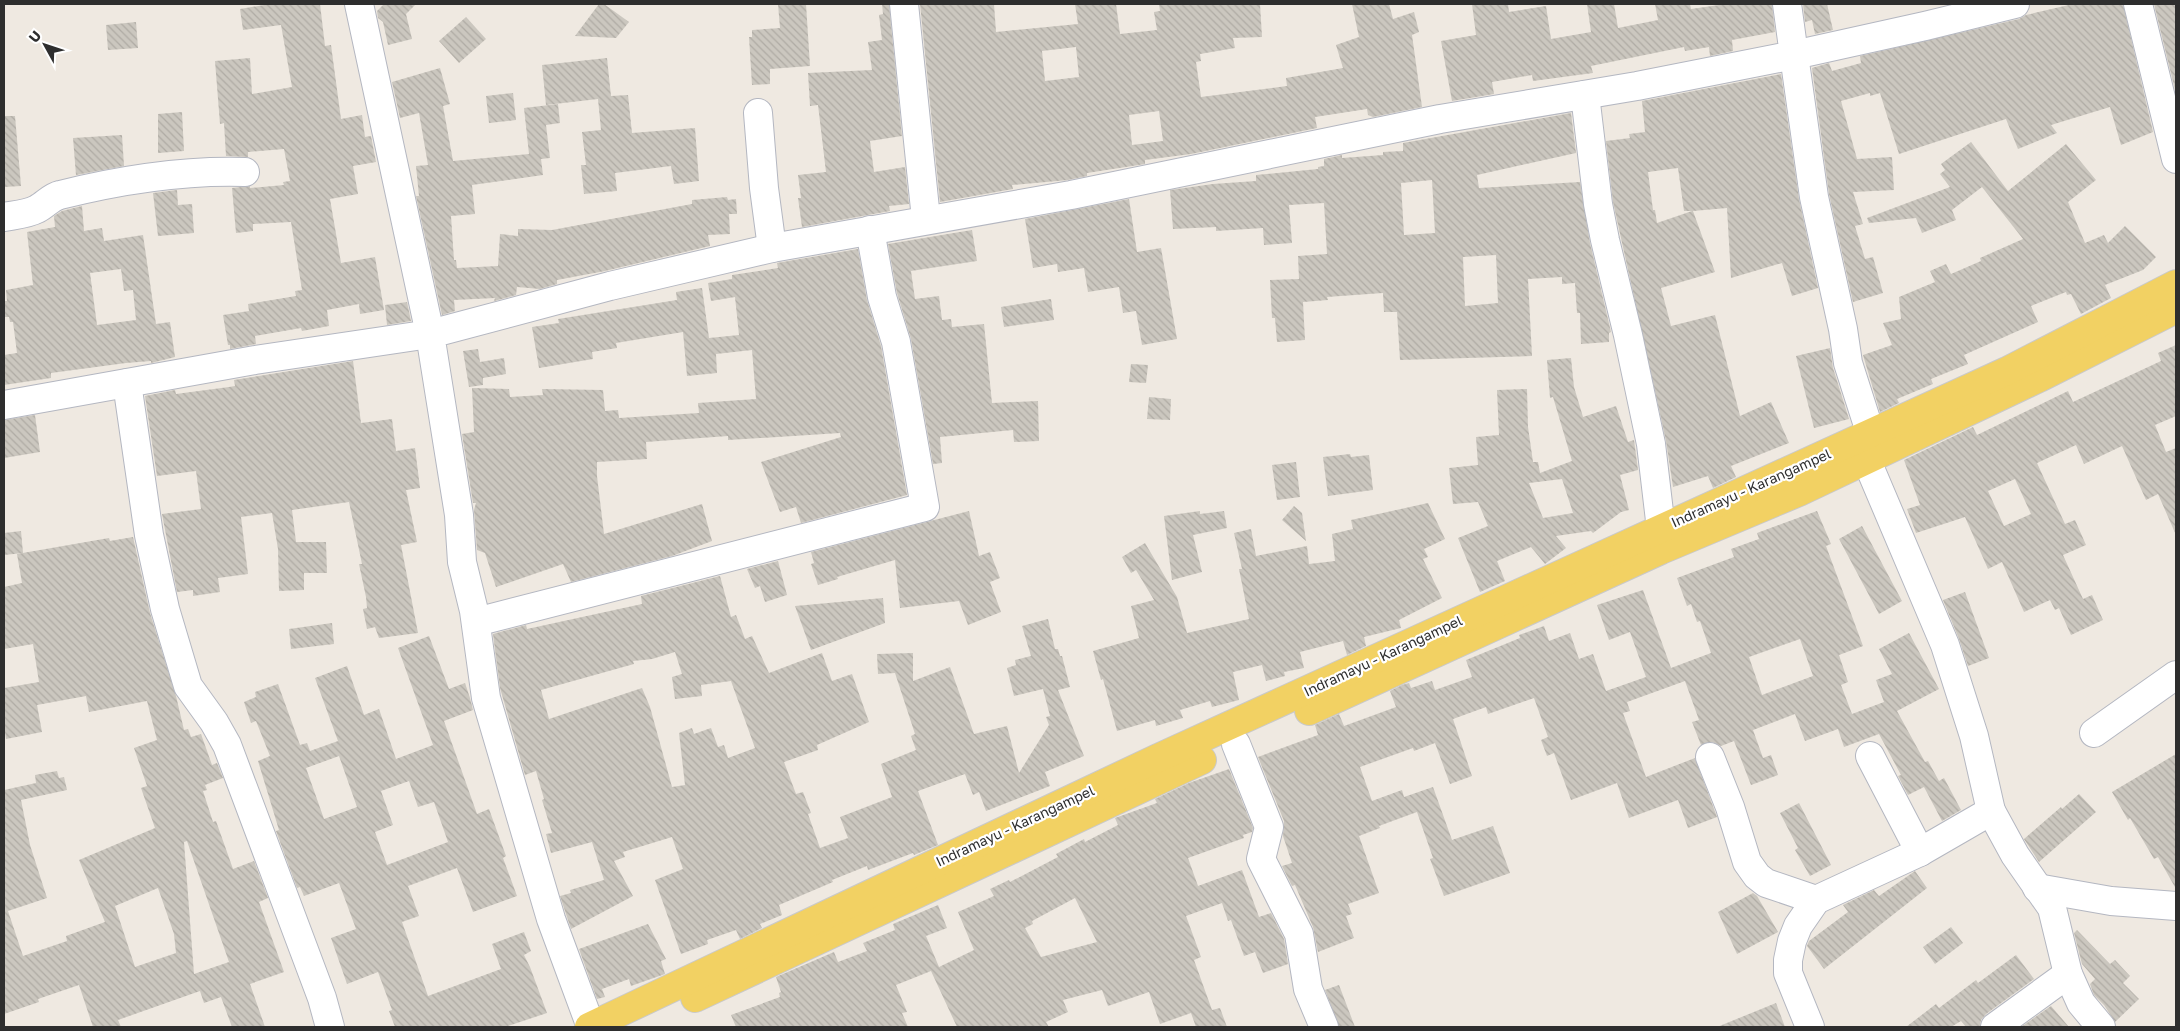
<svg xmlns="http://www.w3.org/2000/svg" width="2180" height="1031" font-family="'Golos Text',sans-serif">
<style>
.building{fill:url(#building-back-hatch);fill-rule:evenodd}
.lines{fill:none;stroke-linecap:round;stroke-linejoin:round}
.minor-casing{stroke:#b4b7c1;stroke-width:30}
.major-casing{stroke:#c9c9c9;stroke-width:30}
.minor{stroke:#fff;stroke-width:28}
.major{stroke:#f2d163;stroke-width:28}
.labels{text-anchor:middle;stroke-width:4.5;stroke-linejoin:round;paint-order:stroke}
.street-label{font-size:14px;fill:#2e2e2e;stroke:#fff}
</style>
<defs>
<pattern id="building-back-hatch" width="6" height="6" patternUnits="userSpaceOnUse" patternTransform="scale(1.25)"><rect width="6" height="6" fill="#cbc7bf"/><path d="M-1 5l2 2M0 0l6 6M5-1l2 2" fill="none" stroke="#afaba4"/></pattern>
</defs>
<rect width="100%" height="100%" fill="#efe9e1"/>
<g class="building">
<path d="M270,4H320L325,46L331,45L341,119L362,115L365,137L371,136L376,162L353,166L358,194L330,199L341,263L375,257L384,310L360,314L359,304L327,310L329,326L302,331L301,328L255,336L256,344L230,349V345H228L223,315L249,311L248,304L296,296L295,291L302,290L291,222L253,224V231L236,233L232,188L250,186V188L284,185L283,182L290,181L284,149L248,152V157L226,156L224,123L220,124L215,61L250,58L252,94L292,87L281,25L243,30L240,9Z"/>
<path d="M384,4H416L406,14L412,39L388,45L383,22L378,18L377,11Z"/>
<path d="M599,4H604L629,22L616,38L575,36Z"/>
<path d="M778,4H806L810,66L770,69V84L752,85L749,37H752V30L780,28Z"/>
<path d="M882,4H889L902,136L870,141L874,172L905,167L909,204L889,206L890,211L802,227L798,198H801L798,175L826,172L818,105L810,106L808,73L872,70L868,42L882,40L879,15L883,14Z"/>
<path d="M920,4H994L996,32L1078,24L1075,4H1116L1120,34L1157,30L1154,12L1160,11L1159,4H1260L1262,37L1233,38L1235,48L1200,54L1201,61L1196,62L1201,97L1287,86L1286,78L1343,68L1336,45L1359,37L1352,4H1389L1393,19L1414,12L1419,32L1412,35L1422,107L1373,117L1368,115L1367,109L1315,117L1317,128L1191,154L1145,160V164L1087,173V176L1068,180L1012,185L1013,189L940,202ZM1076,47L1079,77L1045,81L1042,51ZM1159,111L1163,141L1132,145L1129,115Z"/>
<path d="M1472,4H1508L1509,12L1546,6L1551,39L1591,32L1587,4H1614L1618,28L1658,20L1655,4H1690L1691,9L1726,4H1772L1775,32L1732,40L1733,51L1710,56L1709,47L1685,51L1684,47L1591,66L1593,73L1533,81L1532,75L1492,82L1494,94L1452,101L1441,41L1476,35Z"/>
<path d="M1803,4H1827L1833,30L1815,34L1812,20L1805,22Z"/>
<path d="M2073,4H2123L2153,132L2121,145L2110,107L2051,125L2057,133L2018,149L2006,119L1899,154L1880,93L1870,96V93L1841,101L1857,159L1892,157L1894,190L1853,192L1863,224L1855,226L1865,259L1873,257L1883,293L1853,302L1829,194L1812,68L1829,63L1832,71L1861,63L1860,56L2019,19L2026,15Z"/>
<path d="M2154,4H2176V94Z"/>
<path d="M466,17L486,39L459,63L439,41Z"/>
<path d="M136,22L138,48L108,50L106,25Z"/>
<path d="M607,58L611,96L628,95L632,133L695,128L699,181L674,184L671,166L615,173L617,191L584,194L581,165H586L582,132L601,130L598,99L546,105L542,65Z"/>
<path d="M440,68L450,104L443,106L453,161L529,154L524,108L558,104L560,123L546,125L550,158L541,159L543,175L472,185L475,214L451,216L454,260H456L457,268L498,266L500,234L518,236V229L552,230L692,204V200L727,197L728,200L736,199L737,214H729L730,234L708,235L710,246L605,271L557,280V284L540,289L517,287L516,295L494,301L495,298L454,300L455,311L442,315L416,196H419L416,166L428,165L419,113L400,118L392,82Z"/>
<path d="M1781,74L1799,199L1818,288L1792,296L1782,263L1731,278L1727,208L1693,211L1715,272L1661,288L1671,326L1715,315L1740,416L1771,402L1789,443L1731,466L1736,477L1713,488L1708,476L1673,487L1666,441L1613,202L1606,141L1630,138L1629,134L1645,132L1642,101ZM1678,168L1684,211H1692L1657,223L1655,210H1653L1648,172Z"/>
<path d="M513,93L516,120L489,123L486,96Z"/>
<path d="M182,112L184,151L158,153V114Z"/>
<path d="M1571,113L1576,153L1477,175L1479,188L1580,182L1590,243L1611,332L1609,333V342L1581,344L1580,313H1577L1575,283L1562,284V277L1528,279L1532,356L1400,360L1397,312H1384L1383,293L1327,297L1328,300L1303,302L1305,340L1277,342L1275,318H1272L1270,280L1299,279L1298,256L1327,254L1324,203L1289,205L1292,243L1264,245L1263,228L1216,231V227L1173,229L1170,190L1213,184L1256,181V175L1318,169V167L1324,166V159L1342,155V158L1383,155V152L1403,151V143ZM1432,180L1435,233L1404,235L1401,183ZM1496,255L1498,303L1465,306L1463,257Z"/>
<path d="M4,116H15L21,186L4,187Z"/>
<path d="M122,135L124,166L76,175L73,138Z"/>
<path d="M1971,142L2008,191L2066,144L2096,180L2068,202L2085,243L2104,235L2108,243L2125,226L2156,257L2143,270L2105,285L2111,298L2081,314L2071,294L2067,295L2066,292L2031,306L2038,322L1964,355L1968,364L1931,379L1933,384L1897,399L1899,403L1880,412L1863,355L1892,345L1883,323L1901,319L1899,297L1935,282L1930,271L1946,264L1951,274L1981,261L1980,258L2023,239L1982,187L1952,210L1956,220L1922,233L1916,218L1869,223L1867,218L1950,187L1940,174L1945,170L1941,164Z"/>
<path d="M177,190L178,205L192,204L194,233L158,236L153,193Z"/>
<path d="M1129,199L1137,252L1161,248L1177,339L1142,345L1136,311L1123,313L1119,287L1088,292L1084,268L1058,272L1057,264L1033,268L1025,219Z"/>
<path d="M82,206L84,231L102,228L104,241L143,235L156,324L170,322L175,357L151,363V361L126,363L51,373V378L4,385V355L17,353L13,322H10L9,317H4V301H7L6,290L33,285L27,232L55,227L54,216L62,211ZM121,269L124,291L133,290L136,320L97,325L90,273Z"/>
<path d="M972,230L977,261L911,271L915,299L939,296L942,320L951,319L952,327L984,324L992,403L1038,401L1039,441L1014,442L1013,430L940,437L942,463L933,464L911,339L897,293L888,244Z"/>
<path d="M858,249L867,300L881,346L907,495L801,523L796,507L780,512L761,462L841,437L840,433L728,440V436L646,442L647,459L597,462V476L604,534L702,504L712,541L672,556L571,582L563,564L496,587L485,553L477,550L474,510L476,503H473L462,434L474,432L472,388L509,389L510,397L543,395L542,389L603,390L605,411L618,410L619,418L699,413L698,403L756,399L752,350L716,354L717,373L687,376L683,332L616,343L617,348L592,352L593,359L539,368L532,327L559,323L558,319L677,300L676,292L702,288L709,338L739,335L735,297L711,301L708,283L732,279V275L778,268L777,263Z"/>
<path d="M1051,299L1054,320L1004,327L1001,307Z"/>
<path d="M407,302L411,321L387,325L385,305Z"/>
<path d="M2176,345V416L2155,425L2166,452L2176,448V535L2158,494L2146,500L2122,446L2084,464L2076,445L2037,463L2065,524L2075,520L2086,545L2063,555L2083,599L2092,595L2103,620L2071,635L2059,608L2055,610L2050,600L2024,612L2002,562L1988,569L1965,517L1916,533L1907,509L1920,505L1904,460L1973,427L1977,435L2068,391L2073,402L2161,361L2158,353ZM2015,479L2031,514L2004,526L1988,491Z"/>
<path d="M1830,348L1833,368L1849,419L1814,428L1796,356Z"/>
<path d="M478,349L480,362L504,358L506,374L483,378V385L469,387L463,351Z"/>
<path d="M1571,358L1574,387L1583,417L1616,406L1628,442L1634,440L1638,470L1620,475L1629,510L1621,512L1593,533L1591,531L1556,536L1566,548L1545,564L1531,547L1497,561L1505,581L1480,592L1458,538L1488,526L1478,502L1453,504L1449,468L1478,465L1476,437L1499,435L1497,390L1527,389L1528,427L1533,462H1538L1540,473L1572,461L1553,397L1550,398L1547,360ZM1562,479L1573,513L1543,518L1529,483Z"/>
<path d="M353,361L361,423L392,419L396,451L415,448L420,488L406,490L417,542L401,545L418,633L379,638L375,627L367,629L363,609L367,608L366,597L359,564H362L349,502L292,510L296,542H326L327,573H304V590L279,591L278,549L272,513L241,517L248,574L218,578L220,592L193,596V590L177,592L162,514L201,509L196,471L157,476L145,396L175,390L176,394L229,387L235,386L234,380Z"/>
<path d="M1131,364L1148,365L1146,383L1129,382Z"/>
<path d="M1149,397L1171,399L1170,420L1147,419Z"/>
<path d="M35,415L40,452L4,458V420Z"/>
<path d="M1350,454L1351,457L1369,455L1373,490L1328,496L1323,457Z"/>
<path d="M1296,462L1300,497L1277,500L1272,465Z"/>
<path d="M1428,503L1445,539L1424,549L1428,557L1423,559L1442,598L1399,620L1401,628L1364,637L1366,646L1347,655L1343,641L1300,652L1304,668L1284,672L1285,676L1266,681L1262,665L1233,672L1239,700L1212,707L1210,701L1180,710L1183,718L1156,726L1155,720L1117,731L1103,679L1101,680L1093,651L1139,638L1131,606L1154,600L1136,570L1131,573L1122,557L1145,543L1177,597L1187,633L1249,619L1239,569H1242L1234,533L1251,529L1256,556L1307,546L1309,564L1335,561L1332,534L1353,529L1351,520Z"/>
<path d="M1294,506L1302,513L1306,541L1282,520Z"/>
<path d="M969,511L979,556L990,552L1000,578L990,582L1001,612L968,625L959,601L900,608L895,560L837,577L838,579L818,585L811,564L814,563L811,552Z"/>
<path d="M1200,511V514L1224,511L1227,528L1193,535L1202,572L1172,580L1164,516Z"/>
<path d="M1817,511L1831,544L1826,546L1863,646L1839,655L1848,682L1841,685L1852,714L1884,702L1876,680L1892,674L1879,649L1909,633L1939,689L1897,711L1925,762L1928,761L1939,781L1944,778L1961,810L1942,821L1924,787L1908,795L1898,776L1901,775L1879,734L1844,747L1838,729L1805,741L1795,714L1753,730L1763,758L1771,755L1778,775L1751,785L1734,741L1721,746L1712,742L1701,745L1692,722L1699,720L1685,681L1627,702L1630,711L1623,713L1646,777L1695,758L1717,817L1688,828L1678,800L1629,818L1617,783L1571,800L1554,753L1547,756L1541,740L1548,737L1534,698L1488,714L1486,707L1453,719L1472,776L1450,784L1435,743L1414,751L1413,748L1360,767L1372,801L1402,790L1404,797L1433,787L1452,840L1493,826L1510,873L1444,896L1430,859L1433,858L1417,812L1379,826L1380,828L1359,836L1379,893L1348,904L1352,914L1346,916L1354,938L1318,952L1313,927L1295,885L1292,886L1282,866L1292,863L1283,836L1284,821L1258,757L1318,735L1315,725L1339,714L1344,726L1396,707L1390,691L1402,685L1409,683L1411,688L1432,681L1435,690L1472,677L1466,660L1520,638L1519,635L1544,626L1549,641L1570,633L1579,659L1593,654L1606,691L1646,677L1630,632L1609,640L1597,605L1643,590L1671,668L1711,653L1700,621L1697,622L1691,604L1687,606L1677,578L1734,557L1731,549L1759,539L1757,533ZM1800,639L1813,676L1762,695L1749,657Z"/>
<path d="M1862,526L1902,601L1879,614L1839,539Z"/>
<path d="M21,531L23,553L4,555V533Z"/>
<path d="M133,537L150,613L176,696L184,730L188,729L191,737L201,734L212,765L217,763L223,778L205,785L207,790L203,791L213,822L216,821L233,869L254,861L268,898L259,902L284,972L250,984L265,1027H232L221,997L204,1003L200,991L118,1020L121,1027H93L79,985L38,999L39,1002L4,1014V790L36,783L35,775L57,771L59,778L64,777L67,790L21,800L30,845L47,898L8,911L23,956L67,941L66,936L105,922L79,860L155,828L141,788L147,786L134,748L157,740L147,701L89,712L86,696L37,705L42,732L6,739L4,725V688L39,682L33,644L4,649V587L22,583L17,554L109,538L110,541ZM187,841L229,962L194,974L184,842ZM158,888L174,934L176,953L135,967L115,906Z"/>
<path d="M778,561L787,595L765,602L760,586L755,588L747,569Z"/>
<path d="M720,576L731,617L736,615L745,639L752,636L769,673L822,653L832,681L852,674L869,722L817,745L818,750L784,762L796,794L803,792L811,813L808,814L820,848L848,838L840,817L892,797L881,764L916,750L911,736L915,734L895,673L878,674L877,654L913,653V681L950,667L974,734L1007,726L1019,773L1049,725L1046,717L1050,716L1043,689L1014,696L1007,668L1016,665L1015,660L1031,656L1022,626L1048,619L1055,649H1058L1060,656H1062L1070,687L1058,690L1084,756L1045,772L1050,786L986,811L979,792L973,795L965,774L918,791L938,845L914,855L913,853L868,870L867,866L832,880L833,882L779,905L782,915L760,924L762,928L740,939L736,930L707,940L708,944L681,954L655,880L683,869L672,837L623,852L625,857L614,861L633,896L571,929L560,896L571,893L570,890L604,880L592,842L551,853L546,834L552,833L542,800L544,799L536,771L525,775L500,688L493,634L526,625L527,629L642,604L641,596ZM675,652L682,674L672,677L675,699L702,696L701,685L731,681L755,748L728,758L724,745L718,747L711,728L694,734L692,728L679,733L685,785L672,787L650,707L642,688L549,719L541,690L634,664L633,661L652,659Z"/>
<path d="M1965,592L1989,658L1968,666L1959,639L1943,600Z"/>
<path d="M883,598L885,623L811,650L795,606Z"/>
<path d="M332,623L334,644L291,649L289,629Z"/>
<path d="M429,636L449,689L465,683L470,698L473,710L444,721L477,814L489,809L506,856L503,858L517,896L473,912L457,868L408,886L419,916L402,922L428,996L501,969L492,944L524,932L531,951L524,955L530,967L547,1013L505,1027H395L389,1011L392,1010L378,972L347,984L331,938L356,929L339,883L304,896L300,887L297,888L276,831L279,830L258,761L270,756L256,721L251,723L244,702L256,697L255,692L278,684L300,745L307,743L310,751L338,741L315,678L347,666L364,715L379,709L396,759L433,745L398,648ZM339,756L357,807L324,819L306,768ZM409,781L418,807L434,802L448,842L387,865L375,832L393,825L381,791Z"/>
<path d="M2176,754V889L2158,857L2154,859L2130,818L2128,820L2112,792Z"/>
<path d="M1229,769L1253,828L1252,832L1243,835L1244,838L1188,858L1198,886L1242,870L1259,917L1271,913L1284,939L1288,964L1263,973L1255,952L1244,956L1231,920L1228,921L1222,903L1186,916L1201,957L1194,960L1212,1010L1220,1008L1227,1027H1196L1191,1013L1160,1024L1149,992L1108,1006L1102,990L1063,1000L1068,1012L1046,1022L1049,1027H957L931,971L896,985L907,1012L902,1013L908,1027H736L731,1015L780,997L779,993L781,992L776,977L834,952L838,962L867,951L863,943L895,930L893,924L938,905L947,928L926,936L939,967L974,950L958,912L994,896L990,889L1009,880L1010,882L1058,857L1056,854L1084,839L1085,842L1118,825L1115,818L1157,803L1155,799L1189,783ZM1075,898L1097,942L1041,957L1025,928L1033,924L1032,921Z"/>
<path d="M2079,794L2096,812L2039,862L2024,839L2061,807L2062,809Z"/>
<path d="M1799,803L1831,865L1810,876L1795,850L1798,848L1780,813Z"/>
<path d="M1915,871L1927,888L1824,969L1807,946L1809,941L1848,912L1843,905L1874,890L1879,896Z"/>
<path d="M1753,893L1757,896L1778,932L1737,954L1718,912Z"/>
<path d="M648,924L666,959L661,961L665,974L631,986L629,979L602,989L605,997L597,999L579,949Z"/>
<path d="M1951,927L1963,943L1935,964L1923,947Z"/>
<path d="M2077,930L2110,964L2115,960L2130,976L2123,983L2139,999L2115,1022L2104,1005L2094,995L2090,984L2095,979L2082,964L2074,933Z"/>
<path d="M2016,955L2034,979L1986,1014L1981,1020L1980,1027H1966L1961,1021L1951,1027H1906L1936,1004L1939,1008L1976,980L1978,983Z"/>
<path d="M1339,985L1355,1027H1339L1325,990Z"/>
<path d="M1776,1003L1785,1027H1717Z"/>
<path d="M2051,1006L2069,1027H2021Z"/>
</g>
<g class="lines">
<g class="minor-casing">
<g id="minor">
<path d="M904,4L926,219"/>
<path d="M2138,4L2176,159"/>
<path d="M1585,95L1598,204L1605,240L1628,335L1651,444L1661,529"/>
<path d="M758,113L764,188L772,248"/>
<path d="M4,217C14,215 28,214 37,209C45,205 51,197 60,195C120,180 182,170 245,172"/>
<path d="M127,383L149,535L165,609L188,686L214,722L227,745L322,998L330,1027"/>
<path d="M4,405L255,360L430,334L359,4"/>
<path d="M1871,435L1848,363L1843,329L1814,197L1794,55L1925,26L2015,4"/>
<path d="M476,622L925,507L896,342L882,297L870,230"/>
<path d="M2094,733L2176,675"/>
<path d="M1236,744L1269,827L1261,859L1299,934L1308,989L1324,1027"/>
<path d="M1870,756L1920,852"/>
<path d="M1710,757L1730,807L1747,862L1757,876L1766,883L1816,900"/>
<path d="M1991,811L2015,855L2052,908L2068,974L2081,1003L2101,1027"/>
<path d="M2037,888L2111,901L2176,906"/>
<path d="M591,1027L551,919L486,698L474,611L462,562L459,515L430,334L610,286L772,248L1071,195L1440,119L1637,86L1794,55L1787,4"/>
<path d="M1810,1027L1788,973V960L1792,941L1798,926L1816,900L1920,852L1991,811L1974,736L1945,645L1858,440"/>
<path d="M1995,1027L2068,974"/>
</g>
</g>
<g class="major-casing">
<g id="major">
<path d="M1309,711L1661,550L1799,492L2039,378L2176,309"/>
<path d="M695,998L1202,760"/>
<path d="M589,1027L1158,758L2007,371L2176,284"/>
</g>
</g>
<use href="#minor" class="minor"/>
<use href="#major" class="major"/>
</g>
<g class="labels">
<g class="street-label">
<text transform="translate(1751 488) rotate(-24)" y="5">Indramayu - Karangampel</text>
<text transform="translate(1383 656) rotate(-25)" y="5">Indramayu - Karangampel</text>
<text transform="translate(1015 826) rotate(-25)" y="5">Indramayu - Karangampel</text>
</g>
</g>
<rect width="2180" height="1031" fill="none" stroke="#2e2e2e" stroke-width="10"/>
<g transform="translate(45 45) rotate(310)" stroke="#ffffff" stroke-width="4" paint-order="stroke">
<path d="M0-4L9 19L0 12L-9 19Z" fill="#2e2e2e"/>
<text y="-8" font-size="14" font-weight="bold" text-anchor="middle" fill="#2e2e2e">U</text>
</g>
</svg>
